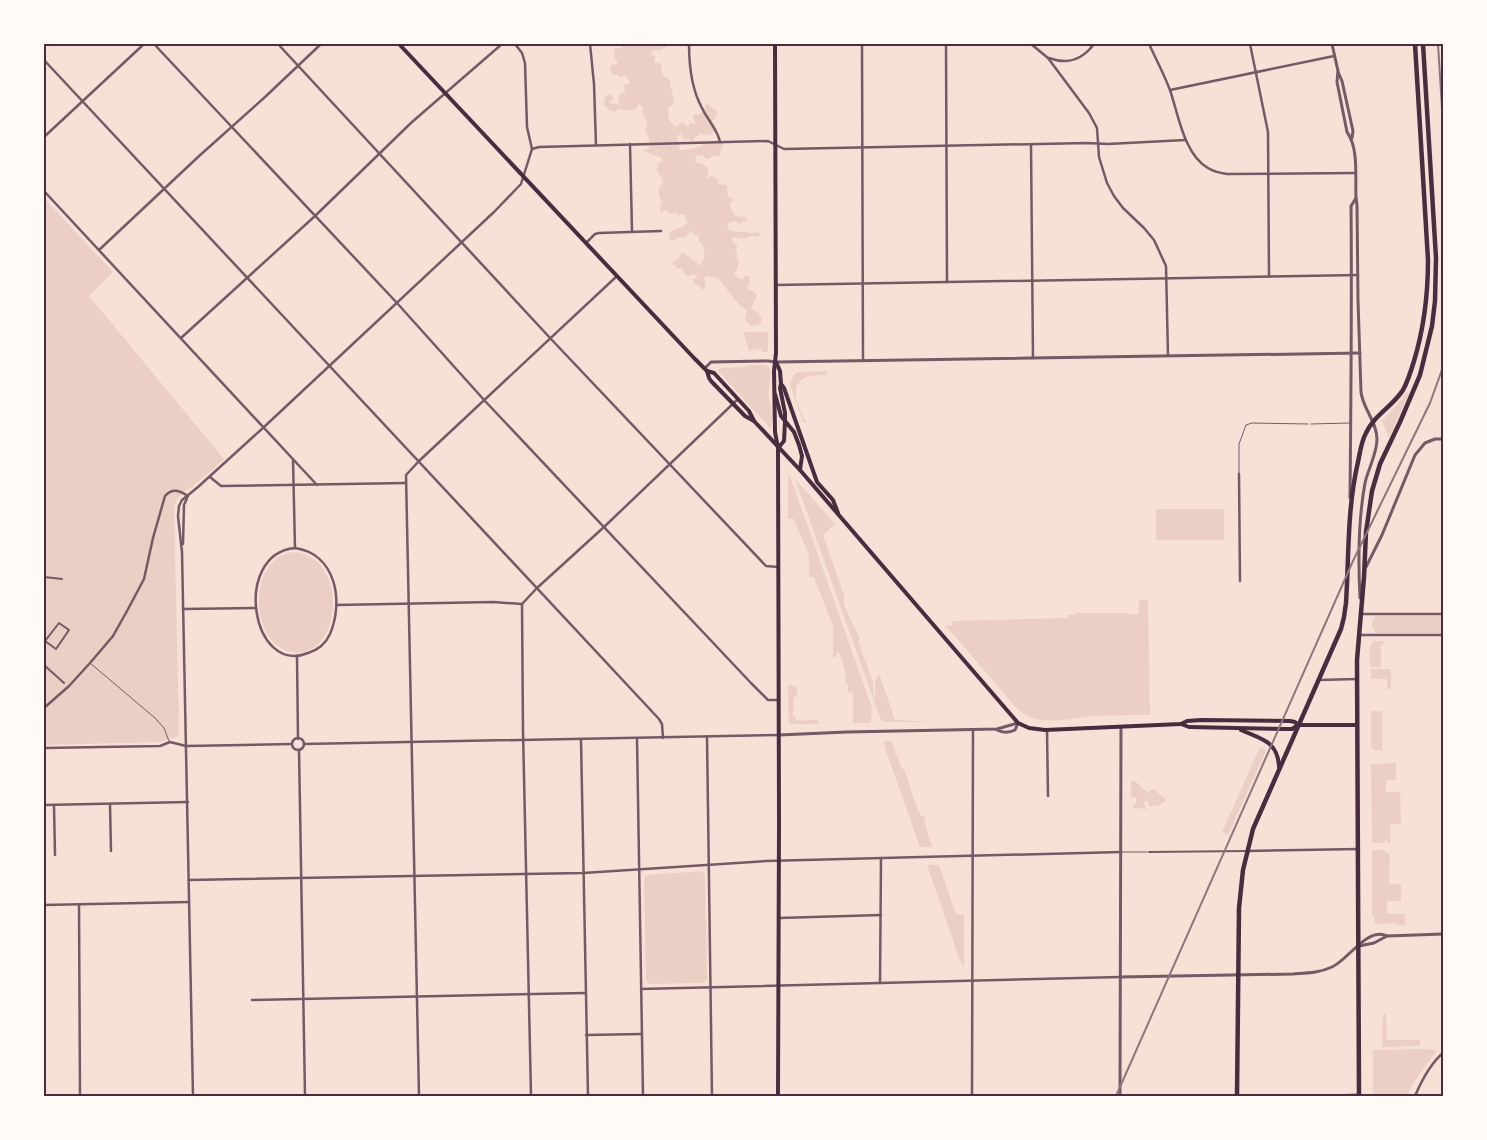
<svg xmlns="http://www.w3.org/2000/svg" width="1487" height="1140" font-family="Spectral,serif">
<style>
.green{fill:#ebcfc5}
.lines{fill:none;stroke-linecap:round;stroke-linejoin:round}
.service{stroke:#755966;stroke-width:1}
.pedestrian{stroke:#755966;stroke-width:2}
.minor{stroke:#755966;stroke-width:2.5}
.tertiary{stroke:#755966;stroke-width:3}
.secondary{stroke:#4a2c40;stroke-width:4}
.primary{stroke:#4a2c40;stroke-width:4.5}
.rail{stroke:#8f747c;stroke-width:2}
.neatline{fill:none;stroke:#4a2c40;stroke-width:2}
</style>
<rect width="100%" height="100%" fill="#f7e1d7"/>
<g class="green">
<path d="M622,44H668L665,48H663L662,50H653L650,54L655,56L654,62L661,64L663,76L670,80L671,85L669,86L673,91L672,93L674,102L673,105L668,107L669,120L676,127L682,122L689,127V124L691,123L695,124L696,123L693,118V115L697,114L699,115L702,111L705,110L704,108L707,104C711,105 713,110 717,111V115L711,122L715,126H714L715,129L712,134L704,135L700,133L699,136H695V139L692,141L689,140L688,138L685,140L681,134L677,136L680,150C688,150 695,148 702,146L703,144C706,143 715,141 717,140L724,143L722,148L721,149L720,155L716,156H712L709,159H705L703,155L696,156L695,162L703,164L709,169L707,178L712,176L718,180V184L727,185L728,197L734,199L733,201L730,202V207L735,216L746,217L747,221L742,222L741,224H738L736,221L731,222L727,224L729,231L742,232L746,231L749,233H754L756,231L760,233V236L757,237L750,236L744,239L743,237L738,239L734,237L731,239L738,247L735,249L737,252V258L739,260L737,269L734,275L740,279L745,278L744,276H749L750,284L747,288L754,292L757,295L751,309L759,313L762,319L760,324L751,326L749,323L746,322L745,319L747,310C736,304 727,288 718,278L706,276L704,279C706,283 707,287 703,290L698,285L695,284L693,279L698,277L696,275L692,274L690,276H687L686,273L684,274L683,269L676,268V266L673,265V262L679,258L682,252L703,267L701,264C706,257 706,247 698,240L699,236L696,235L690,231L686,237H680L673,241L670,239L669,234L671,231L682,227L687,223L684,214L679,215L676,213L669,214L666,210L660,213V206L662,204L658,191L663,181L656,169L658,168L657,165L662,161V158L645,152L644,150L650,148L648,136L645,130L647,127V123L642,112L643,109L641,105H638L637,108C631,112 625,110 617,109L615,112L606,109L609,107H606L603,104L605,101L604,98L610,94L613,96V101H610L611,104L616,103L620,106V103L618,102V95L625,92L624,84L628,85L630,83L626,75L620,77L617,74L614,75L610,70L611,65L617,64V61L615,60L614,51L616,48H621Z"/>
<path d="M44,198L113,272L89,296L224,459C216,466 208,474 199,481C190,489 178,493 174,506L179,732L177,737L161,742L44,745Z"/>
<path d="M743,332H768V352H762V349L751,350L750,353Z"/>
<path d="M749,365H765L770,368C771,378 768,387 769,397C770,406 775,420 770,428L718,371L721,368L743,367Z"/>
<path d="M827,371V375C813,376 804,373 796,387V399L804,420H806V422H803L790,385L793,376L797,372Z"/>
<path d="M1407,392L1409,393L1389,438L1382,421L1401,400Z"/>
<path d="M788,473L791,479L872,708L871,723H853V693L848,692V684H846C846,674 843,661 839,653H836L837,656L833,658V626L814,577H809V555L793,518L788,519Z"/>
<path d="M795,479L835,524L823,535L844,595V605L860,639L858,641L873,682L874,700C878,690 871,683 880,674V676L895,720L934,722H886L881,720Z"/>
<rect x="1156" y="509" width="68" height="31"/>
<path d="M293,552C353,556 341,668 287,651C276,647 268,638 264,627C255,607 257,574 276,559C281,555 287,553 293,552Z"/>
<path d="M1145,599L1148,600L1150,715C1131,715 1113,715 1094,716C1075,718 1054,723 1035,719C1027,717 1021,712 1015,706L945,625L951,626L953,621L1068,618V615H1075V613H1127V614H1139V600Z"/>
<path d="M1375,616H1443V633H1376C1371,628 1371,622 1375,616Z"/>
<path d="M1374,641H1384L1381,647V667H1370V646Z"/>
<path d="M1371,669H1391V689H1387V679H1371Z"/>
<path d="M788,685H793V687H797V697H794L793,717H796V720L806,721L807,720H817L819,724H789Z"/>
<path d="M1371,711H1382V750H1373V748H1371Z"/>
<path d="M884,741H891L902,769H904C910,784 913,801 921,816L925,817V824L932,847H920L886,751Z"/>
<path d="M1262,747L1266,751L1228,835L1222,832L1258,751Z"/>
<path d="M1396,763V780H1386V792H1400L1401,824H1390V843H1389L1386,840L1383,843H1372L1371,764Z"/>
<path d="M1131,781H1135L1148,793L1153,789L1167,800L1161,804L1160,806V805L1157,806L1155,805L1152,807L1149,805L1148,801H1144L1145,807L1148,809L1133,808V804H1136V797H1131Z"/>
<path d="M1372,850H1383L1390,854L1389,884H1401V901H1387V914H1405V925H1397L1396,923L1376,924L1374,921V916L1372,915Z"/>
<path d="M927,865H939L956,914L964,915V968L959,958Z"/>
<path d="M702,871L705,875L707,978L706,981L703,983L651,984L648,983L646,980L644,880L645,876L648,875Z"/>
<path d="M1383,1014H1386L1387,1040H1420V1046L1382,1047Z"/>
<path d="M1425,1049L1437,1050L1412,1085L1407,1096H1373V1050Z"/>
</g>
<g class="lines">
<g class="service">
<path d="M1311,424L1350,423"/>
<path d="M1239,473V444L1246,425L1252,423L1308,424"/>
<path d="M90,663L155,718L164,728L169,741"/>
<path d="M1121,852H1147"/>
</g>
<g class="pedestrian">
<path d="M44,577L62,579"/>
<path d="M59,623L69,630L56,649L45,641Z"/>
<path d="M44,665L64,683"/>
<path d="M1149,852L1247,851"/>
</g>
<g class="minor">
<path d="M154,44L397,303L485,401L751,683L768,700H779"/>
<path d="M278,44L551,339L766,566L778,567"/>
<path d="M515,44L522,53L525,63L527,127L532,149"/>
<path d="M590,44L594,84L596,145"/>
<path d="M689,44C689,66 691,88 702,108C707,119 718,130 720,142"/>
<path d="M862,44L863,360"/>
<path d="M946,44L947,282"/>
<path d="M1031,44L1048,58L1089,113L1097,128L1099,157L1107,183L1114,196L1123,208L1144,228L1154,240L1166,266L1168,356"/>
<path d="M1149,44C1156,59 1164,74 1170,90C1178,113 1184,155 1208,168C1214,172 1220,173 1227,174L1355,173"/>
<path d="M1250,44L1268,132L1269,276"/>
<path d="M1049,58C1068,65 1082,60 1094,44"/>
<path d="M44,60L659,719L662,724L663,738"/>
<path d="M1170,90L1334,56"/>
<path d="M44,137L144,44"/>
<path d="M630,144L632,231"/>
<path d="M1031,145L1033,358"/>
<path d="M44,191L317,485"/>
<path d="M586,243L595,234L599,233L661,231"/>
<path d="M99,250L198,157L265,97L321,44"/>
<path d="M776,285L1358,275"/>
<path d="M181,338L315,216L412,122L502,44"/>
<path d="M293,460L295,548"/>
<path d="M1239,474L1240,581"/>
<path d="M210,477L221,486L406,483"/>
<path d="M183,544L184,505L187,498"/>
<path d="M295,548C336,554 344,601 330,634C326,643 318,650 308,653C251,676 232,554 295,548Z"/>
<path d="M182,552L178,516L179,506L182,500L198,487L264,427L494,212L521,184L532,149L539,147L768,141L784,149L1087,143L1108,144L1185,140"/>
<path d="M182,552L193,1096"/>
<path d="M522,604L523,731L531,1096"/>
<path d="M522,604L537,588L604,527L738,399"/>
<path d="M336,605L493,602L522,604"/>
<path d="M183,609L256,608"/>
<path d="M1361,614H1443"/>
<path d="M1359,635H1443"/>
<path d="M297,656L298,739"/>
<path d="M1318,680L1357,679"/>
<path d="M44,708L69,686L90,663L113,636L127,611L144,579L153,538L165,496C172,488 179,490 188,496"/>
<path d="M1047,730L1048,796"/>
<path d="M707,737L712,1096"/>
<circle cx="298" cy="744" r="6"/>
<path d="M637,739L643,1096"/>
<path d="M581,740L588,1096"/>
<path d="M304,744L779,735"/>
<path d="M44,748L160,746L170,742L186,746L292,744"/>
<path d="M299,750L305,1096"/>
<path d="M110,804L111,851"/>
<path d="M44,805L188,802"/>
<path d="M54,805L55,855"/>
<path d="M1247,851L1358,849"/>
<path d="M189,880L583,873L766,861L1121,852"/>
<path d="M44,905L189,902"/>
<path d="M79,905L80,1096"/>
<path d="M779,918L881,915"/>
<path d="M880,983L881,858"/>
<path d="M641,989L1120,977"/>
<path d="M252,1000L585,993"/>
<path d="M586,1035L642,1034"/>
<path d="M419,1096L406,475L419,461L617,276"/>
<path d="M972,1096L973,730"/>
<path d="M1415,1096C1421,1082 1431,1063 1443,1053"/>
</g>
<g class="tertiary">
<path d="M1332,44L1338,71L1337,82L1347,132C1359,148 1355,179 1356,198L1357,205L1358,300L1361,392C1363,409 1377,422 1377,439C1377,454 1368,469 1365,483C1358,521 1358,560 1360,598"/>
<path d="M1338,72L1342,81L1353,131L1352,138"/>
<path d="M705,368L711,362L768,361L776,362L1360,353"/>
<path d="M1350,498C1351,400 1352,303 1351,206L1356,198"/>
<path d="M1366,567L1382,535L1415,455L1425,443L1435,439H1443"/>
<path d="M997,730C1003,733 1009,733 1015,730L1018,723"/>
<path d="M779,735L847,732L997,729L1018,723"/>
<path d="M1359,946L1374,943L1387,936"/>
<path d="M1120,977L1293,974C1306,973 1319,973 1332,967C1348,960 1368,926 1387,936L1443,934"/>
<path d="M1120,1096L1121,727"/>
<path d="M1326,1096L1359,1095"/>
</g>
<g class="secondary">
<path d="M399,44L694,358L707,371L714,373L749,411L754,421L800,470L1018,723L1029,728L1045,730L1181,724L1187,721L1201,720L1290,721L1295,722L1298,725"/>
<path d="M775,44L776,353L774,371L775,432L778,448L779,822L778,1096"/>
<path d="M776,362L780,371L781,384L780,388L785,413V422L784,441L778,448"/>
<path d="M707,371L709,378L711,381L745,416L754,421"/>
<path d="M781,384L784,388L817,482L833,500L838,513"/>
<path d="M775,394L781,416L794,432L799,445L802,456L800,470"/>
<path d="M1181,724L1189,727L1286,729H1292L1298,725H1357"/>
<path d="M1241,730C1261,739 1278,741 1279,767"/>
</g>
<g class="primary">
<path d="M1237,1096L1239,908L1243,870L1253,829L1341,629L1344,617L1346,603C1349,556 1347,509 1358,462C1360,453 1361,442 1366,433C1374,415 1393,406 1403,390C1408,381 1411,371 1414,361C1424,328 1428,294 1428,260L1415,44"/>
<path d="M1359,1096L1357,660L1364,577L1366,532L1372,491L1380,464L1400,422L1420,375L1432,326L1435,301L1436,258L1423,44"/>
</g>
<g class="rail">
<path d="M1438,44L1443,124"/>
<path d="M1116,1096L1353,561L1430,403L1443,367"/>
</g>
</g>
<rect width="1487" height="1140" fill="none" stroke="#fffaf5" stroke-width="90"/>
<rect x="45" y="45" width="1397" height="1050" class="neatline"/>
</svg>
